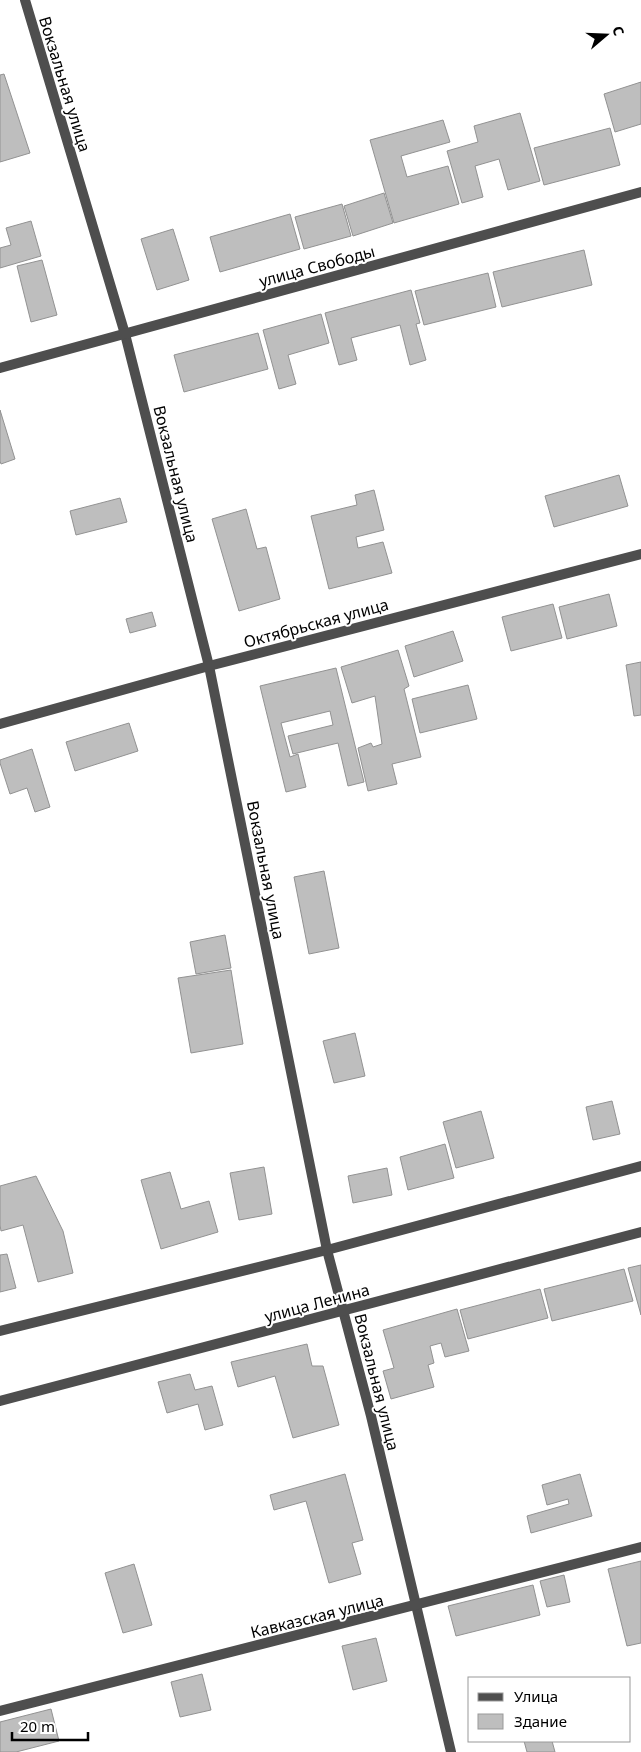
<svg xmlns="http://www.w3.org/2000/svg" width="641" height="1752" font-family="'Noto Sans',sans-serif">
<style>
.building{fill:#bebebe;stroke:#929292}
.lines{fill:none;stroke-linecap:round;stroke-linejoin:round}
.minor{stroke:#4e4e4e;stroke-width:10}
.tertiary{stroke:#4e4e4e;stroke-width:10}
.labels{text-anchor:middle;stroke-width:4;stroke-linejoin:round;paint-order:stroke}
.street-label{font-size:16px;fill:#000;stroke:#fff}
</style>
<rect width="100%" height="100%" fill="#fff"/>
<g class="building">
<path d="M4,74L30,153L0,162V75Z"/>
<path d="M641,82V124L615,132L604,94Z"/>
<path d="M520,113L540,181L508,190L499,159L475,166L483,197L462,203L447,151L478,142L474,126Z"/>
<path d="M443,120L450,142L401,156L407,177L448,166L459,204L394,223L370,140Z"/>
<path d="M610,128L620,165L544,185L534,148Z"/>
<path d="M384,193L393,223L353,236L344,206Z"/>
<path d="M342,204L351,236L304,249L295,217Z"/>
<path d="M290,214L300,249L220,272L210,237Z"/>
<path d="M31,221L41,256L0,268V248L11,245L6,228Z"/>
<path d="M173,229L189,280L157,290L141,239Z"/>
<path d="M584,250L592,285L502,307L493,272Z"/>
<path d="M42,260L57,315L31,322L17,266Z"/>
<path d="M488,273L496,307L424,325L415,291Z"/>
<path d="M411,290L420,323L416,324L426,360L410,365L400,325L351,338L357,360L339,365L325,313Z"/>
<path d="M321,314L329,343L288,355L296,384L279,389L263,330Z"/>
<path d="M258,333L268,369L184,392L174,355Z"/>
<path d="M0,410L15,459L1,464L0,461Z"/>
<path d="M619,475L628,506L554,527L545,496Z"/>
<path d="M374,490L384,530L356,537L358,548L383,542L392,573L329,589L311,516L357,505L355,495Z"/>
<path d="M120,498L127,522L76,535L70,511Z"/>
<path d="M246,509L257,549L266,547L280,599L239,611L212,519Z"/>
<path d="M609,594L617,626L567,639L559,607Z"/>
<path d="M553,604L562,638L511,651L502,617Z"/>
<path d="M152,612L156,626L130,633L126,619Z"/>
<path d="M453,631L463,661L414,677L405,646Z"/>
<path d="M398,650L409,686L404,689L421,757L392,764L397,784L368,791L358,748L371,743L373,747L382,744L375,696L352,703L341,667Z"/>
<path d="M641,662V715L634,716L626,665Z"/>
<path d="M336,668L364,782L348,786L338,743L293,754L288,736L333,725L330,711L281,723L290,757L298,754L306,787L286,792L260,686Z"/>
<path d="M468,685L477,719L420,733L412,699Z"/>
<path d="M129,723L138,751L75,771L66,742Z"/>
<path d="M32,749L50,807L35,812L27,788L10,794L0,763V760Z"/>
<path d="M324,871L339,948L309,954L294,877Z"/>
<path d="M225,935L231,968L196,974L190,942Z"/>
<path d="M231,970L243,1044L191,1053L178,978Z"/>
<path d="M355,1033L365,1076L334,1083L323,1041Z"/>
<path d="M612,1101L620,1134L593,1140L586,1107Z"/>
<path d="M481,1111L494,1158L456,1168L443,1122Z"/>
<path d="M445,1144L454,1178L408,1190L400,1157Z"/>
<path d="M264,1167L272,1214L239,1220L230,1173Z"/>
<path d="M387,1168L392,1195L353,1203L348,1176Z"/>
<path d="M170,1172L181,1209L209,1201L218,1232L161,1249L141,1180Z"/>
<path d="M36,1176L63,1231L73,1273L38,1282L23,1225L1,1231L0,1225V1186Z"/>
<path d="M7,1254L16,1288L0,1292V1255Z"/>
<path d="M641,1265V1315L628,1268Z"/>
<path d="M624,1269L633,1301L552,1321L544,1289Z"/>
<path d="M540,1289L548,1318L468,1339L460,1310Z"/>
<path d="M457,1309L469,1351L445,1357L441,1343L430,1346L434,1363L428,1365L434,1387L391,1399L383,1371L394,1368L383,1330Z"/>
<path d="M307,1344L312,1366H323L339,1425L293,1438L275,1376L238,1387L231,1362Z"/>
<path d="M190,1374L195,1390L212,1386L223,1425L205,1430L198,1404L167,1413L158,1382Z"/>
<path d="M345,1474L363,1540L352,1543L361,1574L329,1583L306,1501L274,1510L270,1495Z"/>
<path d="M580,1474L592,1516L531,1533L527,1516L569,1504L568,1499L547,1505L542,1485Z"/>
<path d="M641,1561V1643L627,1646L608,1569Z"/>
<path d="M134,1564L152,1625L123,1633L105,1573Z"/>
<path d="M564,1575L570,1602L547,1607L540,1581Z"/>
<path d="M533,1585L540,1615L456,1636L448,1606Z"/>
<path d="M376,1638L387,1681L353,1690L342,1646Z"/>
<path d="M202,1674L211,1710L180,1717L171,1682Z"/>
<path d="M51,1709L59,1741L16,1752H0V1722Z"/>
<path d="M524,1741H552L555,1752H527Z"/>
</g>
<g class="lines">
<g class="minor">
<path d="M25,0L125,334L209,666L327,1250L371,1416L451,1752"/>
<path d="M0,368L641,192"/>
<path d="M0,724L209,666L641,554"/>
<path d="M0,1711L641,1547"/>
</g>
<g class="tertiary">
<path d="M0,1331L327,1250L641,1166"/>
<path d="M0,1401L641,1232"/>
</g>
</g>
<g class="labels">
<g class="street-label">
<text transform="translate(65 84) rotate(73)" y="6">Вокзальная улица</text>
<text transform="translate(317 266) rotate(-15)" y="6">улица Свободы</text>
<text transform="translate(176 474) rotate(76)" y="6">Вокзальная улица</text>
<text transform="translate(316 623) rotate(-15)" y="6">Октябрьская улица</text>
<text transform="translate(266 870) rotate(79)" y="6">Вокзальная улица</text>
<text transform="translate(317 1303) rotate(-15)" y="6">улица Ленина</text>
<text transform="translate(377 1382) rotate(76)" y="6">Вокзальная улица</text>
<text transform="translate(317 1616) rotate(-14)" y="6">Кавказская улица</text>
</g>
</g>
<rect x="468" y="1677" width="162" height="65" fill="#ffffff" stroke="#999999"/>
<rect x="478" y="1693" width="25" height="8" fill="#4e4e4e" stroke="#999999"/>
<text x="514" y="1702" font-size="15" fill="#000000">Улица</text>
<rect x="478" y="1714" width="25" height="15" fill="#bebebe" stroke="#999999"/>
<text x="514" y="1727" font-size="15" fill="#000000">Здание</text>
<g transform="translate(606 35) rotate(71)" stroke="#ffffff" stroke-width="4" paint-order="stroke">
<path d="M0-4L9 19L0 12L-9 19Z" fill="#000000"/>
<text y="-8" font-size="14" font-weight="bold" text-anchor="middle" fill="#000000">С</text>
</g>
<path d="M12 1732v8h76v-8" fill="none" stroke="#000000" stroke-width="2.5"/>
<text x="20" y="1732" font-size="15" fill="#000000" stroke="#ffffff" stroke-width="4" paint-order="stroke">20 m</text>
</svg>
